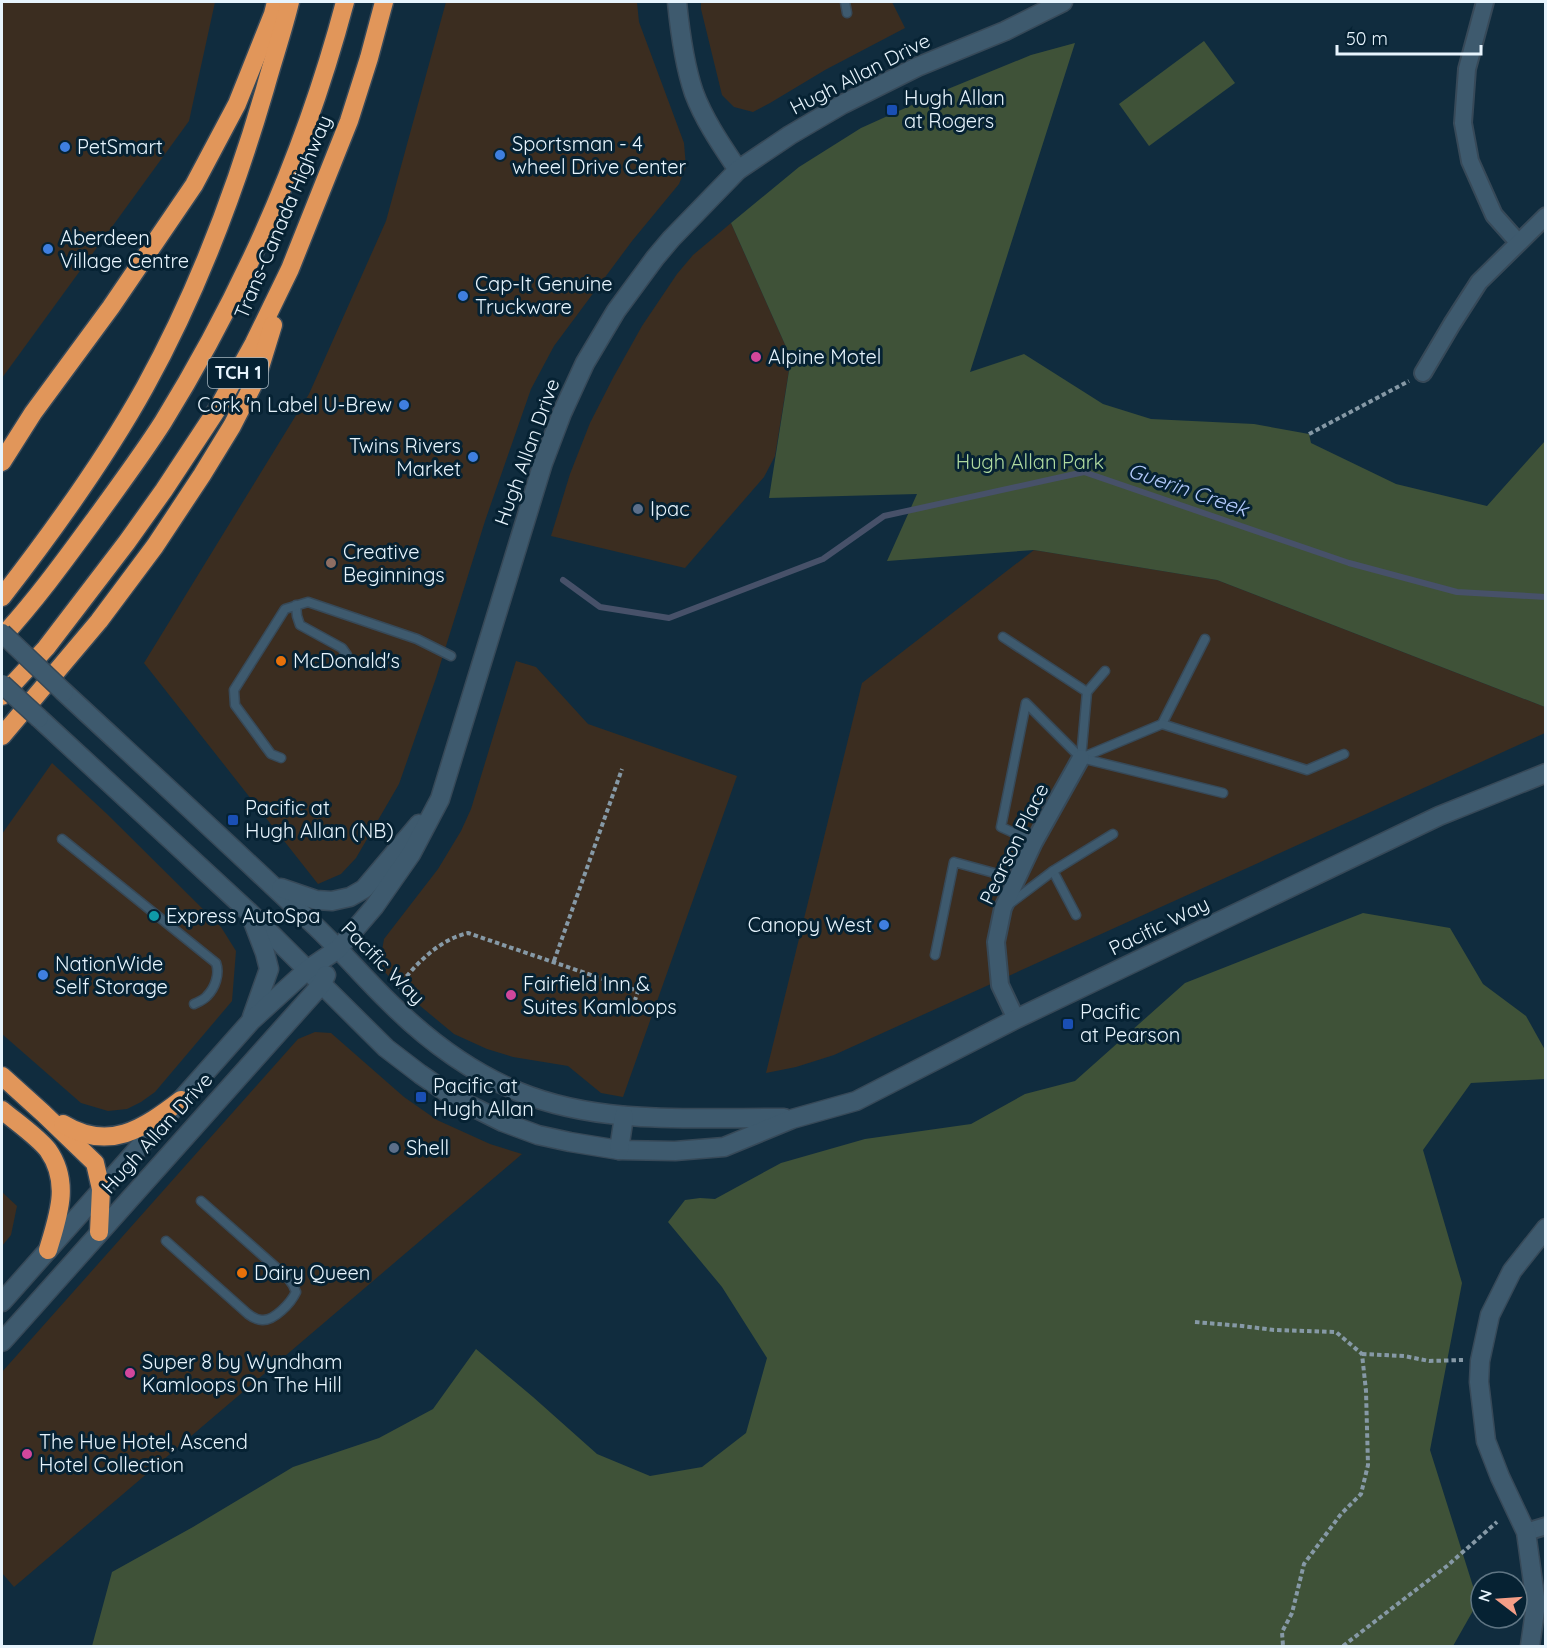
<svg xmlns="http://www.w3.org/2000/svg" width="1547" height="1648" font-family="Quicksand,sans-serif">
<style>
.commercial{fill:#3b2d20}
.green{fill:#3f5238}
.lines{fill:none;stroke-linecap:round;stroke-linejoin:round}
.stream{stroke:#475169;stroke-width:6}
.service-casing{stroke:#374958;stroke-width:11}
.minor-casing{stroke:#374958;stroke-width:20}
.tertiary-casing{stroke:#374958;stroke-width:21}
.secondary-casing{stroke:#374958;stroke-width:21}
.motorway-casing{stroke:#374958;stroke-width:21}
.path{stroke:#8699a6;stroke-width:4;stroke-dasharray:4.5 3;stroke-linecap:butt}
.service{stroke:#3e5a6e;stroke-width:8}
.minor{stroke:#3e5a6e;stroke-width:16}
.tertiary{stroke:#3e5a6e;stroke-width:18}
.secondary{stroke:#3e5a6e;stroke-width:18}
.motorway{stroke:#e1965a;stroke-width:18}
.secondary-bridge-casing{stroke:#374958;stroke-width:21;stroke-linecap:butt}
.secondary-bridge{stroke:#3e5a6e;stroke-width:18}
.transit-dot{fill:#1a4fb4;stroke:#062233;stroke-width:2}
.shop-dot{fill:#3f7fe0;stroke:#062233;stroke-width:2}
.hotel-dot{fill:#d1479c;stroke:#062233;stroke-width:2}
.service-dot{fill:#5c6f8a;stroke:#062233;stroke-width:2}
.education-dot{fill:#8d6e63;stroke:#062233;stroke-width:2}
.food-dot{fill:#e8710a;stroke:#062233;stroke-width:2}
.culture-dot{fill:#0f9aa8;stroke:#062233;stroke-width:2}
.labels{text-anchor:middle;stroke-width:6;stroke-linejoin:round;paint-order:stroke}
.shield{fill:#062233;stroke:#a4b5c0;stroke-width:1.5}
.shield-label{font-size:18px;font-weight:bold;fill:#e7f4fd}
.street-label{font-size:20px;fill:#e7f4fd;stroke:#062233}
.poi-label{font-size:20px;fill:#e7f4fd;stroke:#062233;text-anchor:start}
.park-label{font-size:20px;fill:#afda9f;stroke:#062233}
.water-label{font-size:21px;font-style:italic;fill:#b2c9fa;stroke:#062233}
</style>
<rect width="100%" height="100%" fill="#102c3e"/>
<g class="commercial">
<path d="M2,2H215L189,121L2,378Z"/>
<path d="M446,2H637L639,22L684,143L686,167L679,184L632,241L554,346L531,389L485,521L436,678L399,784L356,858L341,874L318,884L144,663L309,394L386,221Z"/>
<path d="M701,2H892L905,28L825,70L770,103L753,112L734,107L722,95L701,9Z"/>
<path d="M731,223L791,358L775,456L764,477L685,568L551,536L570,474L590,423L614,376L642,326L677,274L693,255Z"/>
<path d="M1034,550L1217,580L1545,707V733L834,1055L796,1067L766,1073L862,683Z"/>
<path d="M516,661L536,667L588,724L737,776L623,1097L601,1093L568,1066L513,1057L487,1049L454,1034L401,990L383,970L381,956L384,939L438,869L461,831L471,809Z"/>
<path d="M52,763L107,814L221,927L236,951L232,1001L155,1092L141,1102L127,1109L108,1111L81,1103L2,1034V834Z"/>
<path d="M315,1032L331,1033L404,1097L437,1120L490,1144L522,1154L14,1587L2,1573V1372L298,1039Z"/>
<path d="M2,1192L17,1206L11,1235L2,1246Z"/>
</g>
<g class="green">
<path d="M1204,41L1235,83L1149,146L1119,104Z"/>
<path d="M1075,43L970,372L1024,354L1103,404L1151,419L1254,424L1309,434L1311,443L1396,484L1487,506L1545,441V707L1217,580L1034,550L887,561L917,494L769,498L791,358L731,223L799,167L861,128L943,91L1031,55Z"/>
<path d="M1363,913L1450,928L1483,984L1526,1016L1545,1050V1079L1471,1083L1423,1150L1462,1283L1430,1450L1478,1602L1453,1646H92L112,1572L193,1527L293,1467L379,1438L433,1409L476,1349L533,1397L597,1454L650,1476L702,1467L746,1433L767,1358L722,1287L668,1222L685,1200L700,1198L715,1199L781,1163L865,1139L971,1124L1025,1094L1075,1081L1185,983Z"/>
</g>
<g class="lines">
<path class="stream" d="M563,580L600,607L669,618L823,559L884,516L1084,472L1349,563L1457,592L1546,597"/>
<g class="service-casing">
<g id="service">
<path d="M845,2L847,13"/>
<path d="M296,605L297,616L300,625L342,648L347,655"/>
<path d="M1003,637L1087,692L1081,758L1162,724L1205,639"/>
<path d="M1087,692L1105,671"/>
<path d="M1162,724L1307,770L1344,754"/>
<path d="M281,758L271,754L235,705L234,690L285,609L308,602L417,639L451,656"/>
<path d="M62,839L216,963C220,974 215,988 207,996C204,1000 198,1002 194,1004"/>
<path d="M1034,842L1001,827L1026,703L1081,758L1223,793"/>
<path d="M1053,871L1076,915"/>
<path d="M1008,905L1053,871L1113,834"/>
<path d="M935,955L954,862L1016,879"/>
<path d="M166,1241L248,1314C252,1317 257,1320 262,1320C274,1321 291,1303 296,1292L293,1285L288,1278L201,1201"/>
</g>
</g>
<g class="minor-casing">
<g id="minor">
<path d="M1485,2L1467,69L1463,123L1470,161L1494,215L1518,242"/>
<path d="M1423,373L1452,324L1479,282L1546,216"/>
<path d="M1016,1019L1000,985L996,942L1003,908L1034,842L1081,758"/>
<path d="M1526,1532L1546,1526"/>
</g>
</g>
<g class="tertiary-casing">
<g id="tertiary">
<path d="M677,2C680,32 684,64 694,93C704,120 722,146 738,170"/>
<path d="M1530,1646L1536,1604L1526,1532L1500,1477L1486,1441L1479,1382L1480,1361L1490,1315L1512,1271L1546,1228"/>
</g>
</g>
<g class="secondary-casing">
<g id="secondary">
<path d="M64,692C147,769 231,846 313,924C340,949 363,977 389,1002C426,1039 470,1072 519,1092C602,1126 697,1117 784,1118"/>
<path d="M39,718L249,912L386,1048L420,1074L455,1098L503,1122L538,1135L570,1142L619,1150L675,1151L724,1147L792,1119L856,1101L1016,1019L1439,816L1546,773"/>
<path d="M281,888L316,900L332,901L350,897L364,889L419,824"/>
<path d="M252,919L265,953L269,969L252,1017"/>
<path d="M619,1150L624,1116"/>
<path d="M2,1302L251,1021L307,970L338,949L374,907L411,854L440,799L543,463L562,413L585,363L616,311L655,258L671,239L738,170L790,135L843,104L917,67L1005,31L1063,2"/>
<path d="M2,1342L321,985L326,975"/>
</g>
</g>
<g class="motorway-casing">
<g id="motorway">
<path d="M2,462L33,413L111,307L194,185L237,104L273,14L276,2"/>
<path d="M2,597C54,530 104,461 145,387C197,293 235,192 265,89C273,60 283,31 290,2"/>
<path d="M2,637C36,600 65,560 95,519C118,487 142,455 163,422C243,292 306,149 345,2"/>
<path d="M2,696L46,648L127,542L164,490L218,408L254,343L290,269L349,121L369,58L384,2"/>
<path d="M2,736L99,621L155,546L202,475L232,426L257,377L273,325"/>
<path d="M2,1076L43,1113L95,1163L101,1189L99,1232"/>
<path d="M2,1110C15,1121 38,1137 48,1150C71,1183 58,1216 48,1250"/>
<path d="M63,1124C109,1152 143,1129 181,1100"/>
</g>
</g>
<g class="path">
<path d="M1309,434L1409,381"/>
<path d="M554,961L622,769"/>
<path d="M397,988C416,964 438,940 468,933L638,991L635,1000"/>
<path d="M1195,1322L1242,1326L1274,1330L1336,1332L1362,1354L1366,1391L1368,1465L1361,1494L1341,1514L1304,1564L1292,1613L1282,1632L1283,1646"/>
<path d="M1362,1354L1404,1356L1429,1361L1463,1360"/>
<path d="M1343,1646L1447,1566L1497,1522"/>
</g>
<use href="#service" class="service"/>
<use href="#minor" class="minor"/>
<use href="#tertiary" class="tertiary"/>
<use href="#secondary" class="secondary"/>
<use href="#motorway" class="motorway"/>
<g class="secondary-bridge-casing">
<g id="secondary-bridge">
<path d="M2,633L64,692"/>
<path d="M2,684L39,718"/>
</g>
</g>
<use href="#secondary-bridge" class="secondary-bridge"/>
</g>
<g class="transit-dot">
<rect x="886" y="104" width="12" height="12" rx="3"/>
<rect x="227" y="814" width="12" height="12" rx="3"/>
<rect x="1062" y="1018" width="12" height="12" rx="3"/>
<rect x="415" y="1091" width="12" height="12" rx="3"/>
</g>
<g class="shop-dot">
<circle cx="65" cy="147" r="6"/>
<circle cx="500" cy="155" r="6"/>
<circle cx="48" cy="249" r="6"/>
<circle cx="463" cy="296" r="6"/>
<circle cx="404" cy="405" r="6"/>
<circle cx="473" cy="457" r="6"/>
<circle cx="884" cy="925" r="6"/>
<circle cx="43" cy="975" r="6"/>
</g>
<g class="hotel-dot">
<circle cx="756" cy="357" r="6"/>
<circle cx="511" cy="995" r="6"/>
<circle cx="130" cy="1373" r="6"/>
<circle cx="27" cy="1454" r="6"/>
</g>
<g class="service-dot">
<circle cx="638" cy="509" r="6"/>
<circle cx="394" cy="1148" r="6"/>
</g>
<circle class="education-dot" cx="331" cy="563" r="6"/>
<g class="food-dot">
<circle cx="281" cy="661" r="6"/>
<circle cx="242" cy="1273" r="6"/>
</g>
<circle class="culture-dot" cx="154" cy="916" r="6"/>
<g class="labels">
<rect class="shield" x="208" y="358" width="60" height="30" rx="4.5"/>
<g class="shield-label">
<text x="238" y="379">TCH 1</text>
</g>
<g class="street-label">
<text transform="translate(860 74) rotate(-27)" y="7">Hugh Allan Drive</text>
<text transform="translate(283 217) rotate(-67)" y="7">Trans-Canada Highway</text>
<text transform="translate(527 452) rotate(-70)" y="7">Hugh Allan Drive</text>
<text transform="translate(1014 844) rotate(-64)" y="7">Pearson Place</text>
<text transform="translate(1159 926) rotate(-26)" y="7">Pacific Way</text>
<text transform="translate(383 963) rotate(45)" y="7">Pacific Way</text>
<text transform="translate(157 1133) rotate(-48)" y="7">Hugh Allan Drive</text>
</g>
<g class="poi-label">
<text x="904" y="105">Hugh Allan<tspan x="904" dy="23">at Rogers</tspan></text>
<text x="512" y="151">Sportsman - 4<tspan x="512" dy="23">wheel Drive Center</tspan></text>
<text x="77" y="154">PetSmart</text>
<text x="60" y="245">Aberdeen<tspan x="60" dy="23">Village Centre</tspan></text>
<text x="475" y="291">Cap-It Genuine<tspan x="475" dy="23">Truckware</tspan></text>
<text x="768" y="364">Alpine Motel</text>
<text x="392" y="412" text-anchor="end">Cork 'n Label U-Brew</text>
<text x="461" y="453" text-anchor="end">Twins Rivers<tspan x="461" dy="23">Market</tspan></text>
<text x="650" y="516">Ipac</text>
<text x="343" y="559">Creative<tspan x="343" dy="23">Beginnings</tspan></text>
<text x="293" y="668">McDonald's</text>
<text x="245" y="815">Pacific at<tspan x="245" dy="23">Hugh Allan (NB)</tspan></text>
<text x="166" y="923">Express AutoSpa</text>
<text x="872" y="932" text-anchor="end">Canopy West</text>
<text x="55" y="971">NationWide<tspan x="55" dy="23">Self Storage</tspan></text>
<text x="523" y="991">Fairfield Inn &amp;<tspan x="523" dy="23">Suites Kamloops</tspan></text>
<text x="1080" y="1019">Pacific<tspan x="1080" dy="23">at Pearson</tspan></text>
<text x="433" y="1093">Pacific at<tspan x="433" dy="23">Hugh Allan</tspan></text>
<text x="406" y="1155">Shell</text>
<text x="254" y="1280">Dairy Queen</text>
<text x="142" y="1369">Super 8 by Wyndham<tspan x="142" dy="23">Kamloops On The Hill</tspan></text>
<text x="39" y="1449">The Hue Hotel, Ascend<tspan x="39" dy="23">Hotel Collection</tspan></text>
</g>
<g class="park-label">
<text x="1030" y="469">Hugh Allan Park</text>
</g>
<g class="water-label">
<text transform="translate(1188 490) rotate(19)" y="7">Guerin Creek</text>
</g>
</g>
<rect width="1547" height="1648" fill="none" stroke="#e7f4fd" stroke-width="6"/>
<g transform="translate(1499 1600) rotate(287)"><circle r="28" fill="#062233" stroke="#607684" stroke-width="1.5"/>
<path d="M0-4.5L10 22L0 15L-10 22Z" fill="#f49e87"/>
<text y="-9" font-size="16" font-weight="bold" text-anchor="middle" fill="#e7f4fd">N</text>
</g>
<path d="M1337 45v9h144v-9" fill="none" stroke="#e7f4fd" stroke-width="3"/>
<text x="1346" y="45" font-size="18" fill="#e7f4fd" stroke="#062233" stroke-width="4.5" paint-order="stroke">50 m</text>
</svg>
